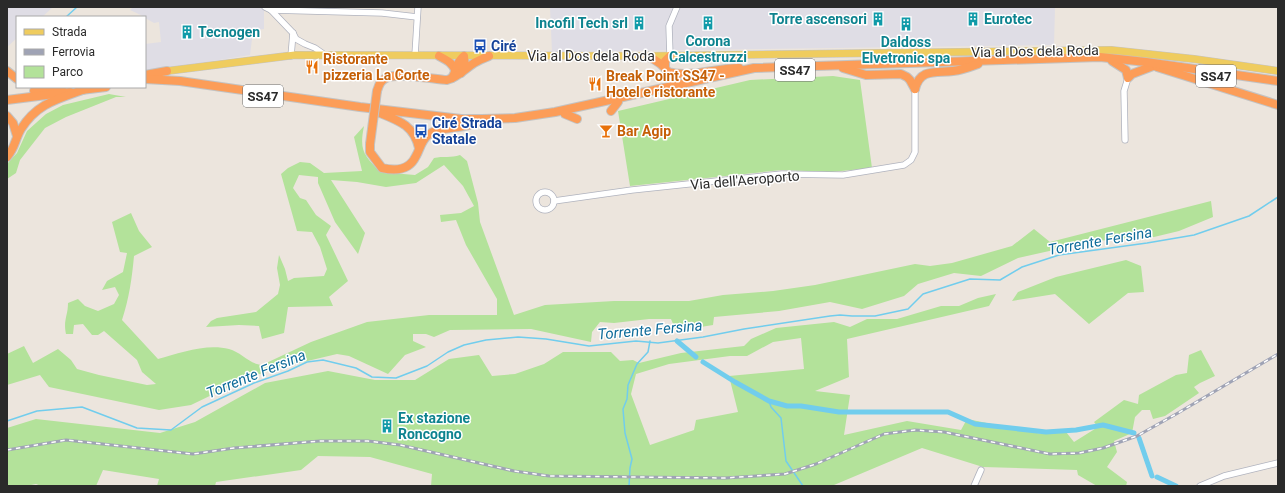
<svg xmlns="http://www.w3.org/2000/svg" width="1285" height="493" font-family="Roboto,sans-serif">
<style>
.industrial{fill:#dfdde5}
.green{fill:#b3e29a;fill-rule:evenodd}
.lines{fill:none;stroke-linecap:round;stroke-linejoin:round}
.stream{stroke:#71cded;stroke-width:1.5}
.canal{stroke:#71cded;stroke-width:5}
.minor-casing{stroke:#b0b3be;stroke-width:7}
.major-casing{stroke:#c3c3c3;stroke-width:8}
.highway-casing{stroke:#c3c3c3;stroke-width:10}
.minor{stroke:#fff;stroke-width:5.5}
.major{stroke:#efcc5f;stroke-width:7}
.highway{stroke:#fc9d58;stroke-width:8}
.rail-casing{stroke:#9fa3b5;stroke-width:3}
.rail{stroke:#fff;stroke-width:1.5;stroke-dasharray:4.5;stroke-linecap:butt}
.highway-bridge-casing{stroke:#c3c3c3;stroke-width:10;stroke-linecap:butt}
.highway-bridge{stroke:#fc9d58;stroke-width:8}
.labels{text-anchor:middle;stroke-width:3;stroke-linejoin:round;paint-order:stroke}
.shield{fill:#fff;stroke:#6a6a6a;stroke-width:1}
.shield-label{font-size:13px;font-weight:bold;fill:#2a2a2a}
.culture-label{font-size:14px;font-weight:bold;fill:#0d838f;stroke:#fff;text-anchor:start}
.transit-label{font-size:14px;font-weight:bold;fill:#164399;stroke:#fff;text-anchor:start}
.street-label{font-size:14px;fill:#2a2a2a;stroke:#fff}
.food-label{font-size:14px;font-weight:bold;fill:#c56008;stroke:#fff;text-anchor:start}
.water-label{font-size:15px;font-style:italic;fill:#0f6c9a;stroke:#fff}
</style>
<rect width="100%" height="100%" fill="#ece5dd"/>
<g class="industrial">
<path d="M7,7H53L42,17H17V38L7,47Z"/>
<path d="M133,7H264V29L253,31L250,55L145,72V44L161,42L159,22L154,23L145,18V17L130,10Z"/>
<path d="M546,7H1053L1055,8L1054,45L552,52L550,7Z"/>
</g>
<g class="green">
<path d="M833,76L860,80L872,168L831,172L782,170L630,186L618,111L750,80Z"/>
<path d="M109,94L126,97H116L66,117L45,128L20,160L16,173L7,179V164L17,153L27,131L46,114L63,105Z"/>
<path d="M364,126C359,151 364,155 380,172L415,175L428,167L434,158C443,156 451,158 460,155L467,161L478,203L480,222L514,315L545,305L614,301H689L723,295L773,291L815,285L915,264L930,266L952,263L1012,246L1034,229L1050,242L1211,201L1213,217L1179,231L1154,237L1094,241L1018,258L981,276L954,273L918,284L904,296L862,309L830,302L779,311L714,317L713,325L676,331L671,319H649L614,323L600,322L592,332L591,342L531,329L450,330L434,337L426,334H413V341L426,347L405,355L388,374L349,356L337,354L282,367L247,378L191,405L159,410L49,387L40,375L7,385V354L24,346L33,363L58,349L71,360L77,369L99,375L147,385L156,384L142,372L137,360L104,331L98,335H92L83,324L74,325L73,334H66C63,320 68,316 68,303L78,299L85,306L98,311L114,304L119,295L115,287L102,290L107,281L123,272L127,253L120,252L112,222L131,213L139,231L152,247L134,256C132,278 129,299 122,320L158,359C179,353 207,343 229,349C241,352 249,364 262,365L311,342L367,322L429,315H497V299L466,245L456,220L441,222L440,215L461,213L474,206L463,186L444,165L416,183L386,187L357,182L331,180L365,233L358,254L335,222L318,183V177L299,175L293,188L300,198L306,200L316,215L331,226L326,235L348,281L329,297L333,306L288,307L284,333L262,339L259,326L239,325L206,327L211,321L217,318L256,312L278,294L280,285L277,268L279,255L285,269L288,281L294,278L324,276L327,269L320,247L312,232L297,231L281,174L288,168L300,162L310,163L324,173L362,171L354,137Z"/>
<path d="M1126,260L1141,266L1144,292L1128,293L1089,324L1055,294L1012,301L1018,292L1056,277Z"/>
<path d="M996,294L989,306L847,339L849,377L815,391L850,395L844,435L907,421L961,430L967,419L1042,434L1066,432L1074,442L1098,427L1094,422L1124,400L1138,404L1139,395L1176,375L1187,373L1189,355L1201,350L1215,376L1200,383L1194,387L1199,393L1165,416L1153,419L1150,410H1142L1135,417L1132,433L1114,441L1117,452L1107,467L1127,482L1126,486H1097L1078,475L1077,470L983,467L922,448L834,485V486H431L432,474L370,457L318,456L301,470L216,482L215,486H157L159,479L103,470L96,486H41L36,484L26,486H7V428L36,419L160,433L195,422L265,383L328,371L375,380H415L449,359L479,355L492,376L515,374L544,364L563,352H611L620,361L633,360L639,363L681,353L744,346L751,339L776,328L834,322L850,327L867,319H897L941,306H959L978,298ZM801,338L804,369L729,376L738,412L696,420L694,430L650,445L631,394L636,374L669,364L730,356H747L773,342Z"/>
</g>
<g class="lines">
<g class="stream">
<path d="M66,17L77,7"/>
<path d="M769,401L771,407L781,418L786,461L803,486"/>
<path d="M7,421L37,411L82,407L137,428L171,430L202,407L254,383L288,371L307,362L323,360L356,368L372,377L396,378L427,366L448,352L464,345L486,340L518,337L546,339L589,346L636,341L658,343L703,337L744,329L830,316L840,315L852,316H875L908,309L923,294L970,279L1000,280L1022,267L1059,255L1147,243L1194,235L1249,216L1278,197"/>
<path d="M629,486L630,468L632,459L625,433L623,409L627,399L628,385L637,364L648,352L650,341"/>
</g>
<g class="canal">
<path d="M677,341L696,357"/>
<path d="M703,362L735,382L769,401L787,406H801L839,412H948L975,424L1046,432L1076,430L1103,425L1134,433"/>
<path d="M1139,438L1152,476"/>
<path d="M1157,477L1176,486"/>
</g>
<g class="minor-casing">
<g id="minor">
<path d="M265,7L271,10L382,13L417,17"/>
<path d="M271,10L293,33L296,39L305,44L315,48L325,55"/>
<path d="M415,55L418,7"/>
<path d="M291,56L293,33"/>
<path d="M670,56L669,26L677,7"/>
<path d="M1125,140L1124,91L1128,78"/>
<circle cx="545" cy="201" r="9"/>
<path d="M554,201L632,190L782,174L843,175L904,165L911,160L915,152V89"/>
<path d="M974,486L981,470"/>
<path d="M1200,486L1224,476L1278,463"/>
</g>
</g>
<g class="major-casing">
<path id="major" d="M167,71L295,55L647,56L1111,50L1194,59L1278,71"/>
</g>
<g class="highway-casing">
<g id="highway">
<path d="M439,56C447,60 453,63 456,72"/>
<path d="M647,56C656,60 663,64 668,72C690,78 717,68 739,68"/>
<path d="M1112,61L1126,70L1128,78L1132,74L1153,66"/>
<path d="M665,67V61L670,56"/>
<path d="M1157,67L1278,105"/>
<path d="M843,68L866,75L901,74L907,77L910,80L915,89"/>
<path d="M7,71L17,79"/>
<path d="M145,75L167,71"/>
<path d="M452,78C457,70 456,62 464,56L465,67L461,73"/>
<path d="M145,79L180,81L360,107L461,119H482L515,118L555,112L754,68L1100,57L1146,62L1278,81"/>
<path d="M915,89C920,68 936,73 953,71C962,70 970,67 978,64"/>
<path d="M81,90L106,87"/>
<path d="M34,91L62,87"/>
<path d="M377,91C379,85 380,81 386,78C398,72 432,79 447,80C458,77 465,69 474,63C479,60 484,58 489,56"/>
<path d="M7,100L70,92"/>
<path d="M611,111L618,102"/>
<path d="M380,113C400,121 414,126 419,148"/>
<path d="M565,114L577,119"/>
<path d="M7,116L13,123L17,136"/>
<path d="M370,144V152L382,168C395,171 409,171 416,156C420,149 421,141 428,135C437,128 447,129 458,127C465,126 472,124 479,123"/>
<path d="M7,157C15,148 15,139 21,129C37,103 58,99 85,89"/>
</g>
</g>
<use href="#minor" class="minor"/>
<use href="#major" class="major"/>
<use href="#highway" class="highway"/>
<g class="rail-casing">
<path id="rail" d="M7,450L66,440L193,454L234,448L320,441H368L400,445L514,471L549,476L725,478L785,474L816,464L884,434L915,430L944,432L1050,454L1079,453L1103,448L1137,436L1178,413L1278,354"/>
</g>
<use href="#rail" class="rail"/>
<g class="highway-bridge-casing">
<path id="highway-bridge" d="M370,144L377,91"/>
</g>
<use href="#highway-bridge" class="highway-bridge"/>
</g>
<defs>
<g id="building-bare" transform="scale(1.08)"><path d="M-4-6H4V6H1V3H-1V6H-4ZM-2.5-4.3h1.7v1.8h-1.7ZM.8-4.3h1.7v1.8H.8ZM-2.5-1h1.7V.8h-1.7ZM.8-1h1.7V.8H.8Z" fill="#0f9aa8" stroke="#fff" stroke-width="2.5" paint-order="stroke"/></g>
<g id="bus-bare" transform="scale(1.08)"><path d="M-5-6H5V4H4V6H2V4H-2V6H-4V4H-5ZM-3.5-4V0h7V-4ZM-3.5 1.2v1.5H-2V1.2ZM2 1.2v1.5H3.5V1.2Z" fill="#1a4fb4" stroke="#fff" stroke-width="2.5" paint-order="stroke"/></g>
<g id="restaurant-bare" transform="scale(1.08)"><path d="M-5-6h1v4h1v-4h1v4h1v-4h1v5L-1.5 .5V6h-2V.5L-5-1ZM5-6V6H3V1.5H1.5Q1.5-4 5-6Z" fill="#e8710a" stroke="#fff" stroke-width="2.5" paint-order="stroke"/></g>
<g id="bar-bare" transform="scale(1.08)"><path d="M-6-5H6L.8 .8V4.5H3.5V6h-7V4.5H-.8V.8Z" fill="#e8710a" stroke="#fff" stroke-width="2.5" paint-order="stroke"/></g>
</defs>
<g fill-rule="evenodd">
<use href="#building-bare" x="878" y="19"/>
<use href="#building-bare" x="973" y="19"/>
<use href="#building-bare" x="639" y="23"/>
<use href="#building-bare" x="708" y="23"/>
<use href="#building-bare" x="906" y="24"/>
<use href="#building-bare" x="187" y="32"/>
<use href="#bus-bare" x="480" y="46"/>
<use href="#restaurant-bare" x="312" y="67"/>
<use href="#restaurant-bare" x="595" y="84"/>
<use href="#bus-bare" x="421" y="131"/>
<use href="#bar-bare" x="606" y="131"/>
<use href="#building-bare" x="387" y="426"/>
</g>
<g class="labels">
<g class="shield">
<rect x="775" y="59" width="40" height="22" rx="3"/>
<rect x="1196" y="65" width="40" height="22" rx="3"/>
<rect x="243" y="85" width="40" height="22" rx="3"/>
</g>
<g class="shield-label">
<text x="795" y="75">SS47</text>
<text x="1216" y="81">SS47</text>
<text x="263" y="101">SS47</text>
</g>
<g class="culture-label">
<text x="867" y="24" text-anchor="end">Torre ascensori</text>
<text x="984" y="24">Eurotec</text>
<text x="628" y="28" text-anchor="end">Incofil Tech srl</text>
<text x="198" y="37">Tecnogen</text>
<text x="708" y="46" text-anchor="middle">Corona<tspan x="708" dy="16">Calcestruzzi</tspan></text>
<text x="906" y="47" text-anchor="middle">Daldoss<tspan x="906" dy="16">Elvetronic spa</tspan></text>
<text x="398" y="423">Ex stazione<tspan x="398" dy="16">Roncogno</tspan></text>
</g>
<g class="transit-label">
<text x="491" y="51">Ciré</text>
<text x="432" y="128">Ciré Strada<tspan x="432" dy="16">Statale</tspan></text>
</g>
<g class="street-label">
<text transform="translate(1035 51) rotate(-1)" y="5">Via al Dos dela Roda</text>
<text x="591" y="61">Via al Dos dela Roda</text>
<text transform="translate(745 180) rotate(-5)" y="5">Via dell'Aeroporto</text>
</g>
<g class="food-label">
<text x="323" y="64">Ristorante<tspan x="323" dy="16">pizzeria La Corte</tspan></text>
<text x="606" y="81">Break Point SS47 -<tspan x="606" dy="16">Hotel e ristorante</tspan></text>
<text x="617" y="136">Bar Agip</text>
</g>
<g class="water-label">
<text transform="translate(1100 241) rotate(-10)" y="5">Torrente Fersina</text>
<text transform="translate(650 330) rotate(-5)" y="5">Torrente Fersina</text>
<text transform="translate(256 374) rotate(-22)" y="5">Torrente Fersina</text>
</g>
</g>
<rect width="1285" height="493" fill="none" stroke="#2a2a2a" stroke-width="16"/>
<rect x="16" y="16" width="130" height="72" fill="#ffffff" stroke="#aaaaaa"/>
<rect x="24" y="29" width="20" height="6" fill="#efcc5f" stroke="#aaaaaa"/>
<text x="52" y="36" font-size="12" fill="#2a2a2a">Strada</text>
<rect x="24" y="49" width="20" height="6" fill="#9fa3b5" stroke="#aaaaaa"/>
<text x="52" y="56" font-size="12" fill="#2a2a2a">Ferrovia</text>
<rect x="24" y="66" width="20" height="12" fill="#b3e29a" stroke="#aaaaaa"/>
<text x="52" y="76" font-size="12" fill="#2a2a2a">Parco</text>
</svg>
